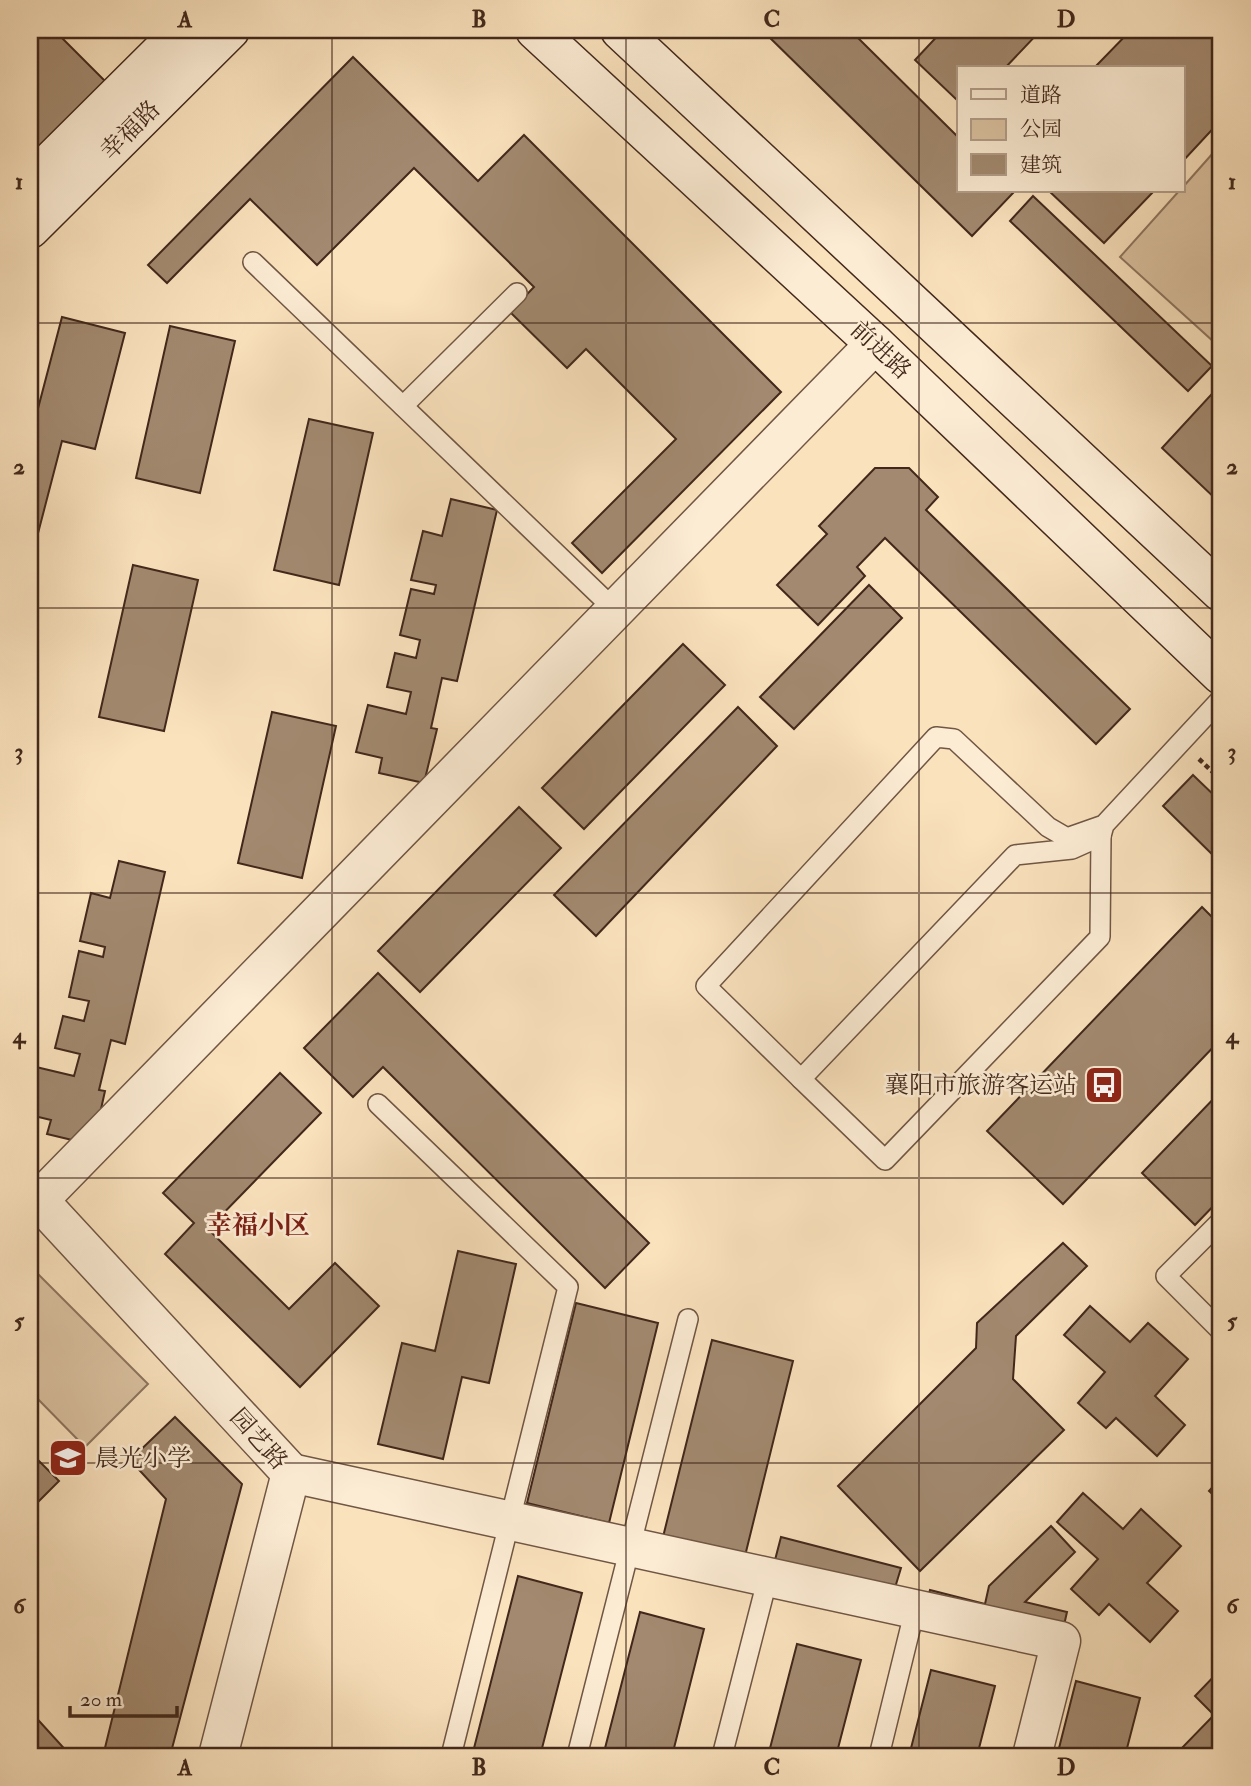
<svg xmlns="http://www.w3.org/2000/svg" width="1251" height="1786" font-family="'IM FELL Double Pica','Noto Serif SC',serif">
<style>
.green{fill:#dbc2a1;stroke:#8e755e;stroke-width:2}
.building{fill:#a2896f;stroke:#42281b;stroke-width:2}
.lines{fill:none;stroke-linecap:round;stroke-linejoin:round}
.lane-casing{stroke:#705644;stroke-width:22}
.street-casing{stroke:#705644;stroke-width:41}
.secondary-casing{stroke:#42281b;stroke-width:41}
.path{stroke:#42281b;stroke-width:4.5;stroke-dasharray:5 3.5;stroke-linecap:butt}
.lane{stroke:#fcecd4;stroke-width:19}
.street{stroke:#fcecd4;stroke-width:38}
.secondary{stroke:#fcecd4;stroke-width:38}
.grid{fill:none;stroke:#42281b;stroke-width:2;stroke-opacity:0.55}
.labels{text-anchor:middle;stroke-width:5;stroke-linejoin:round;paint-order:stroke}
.street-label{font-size:24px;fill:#42281b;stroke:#fcecd4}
.poi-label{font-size:24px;fill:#42281b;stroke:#fcecd4;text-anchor:end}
.neighbourhood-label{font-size:26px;font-weight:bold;fill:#7a1f14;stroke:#fcecd4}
.neatline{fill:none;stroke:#42281b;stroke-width:2.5}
.grid-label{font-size:23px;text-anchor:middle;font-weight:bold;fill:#42281b}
</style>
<rect width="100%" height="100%" fill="#fae2bd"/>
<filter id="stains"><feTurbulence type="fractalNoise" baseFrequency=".00286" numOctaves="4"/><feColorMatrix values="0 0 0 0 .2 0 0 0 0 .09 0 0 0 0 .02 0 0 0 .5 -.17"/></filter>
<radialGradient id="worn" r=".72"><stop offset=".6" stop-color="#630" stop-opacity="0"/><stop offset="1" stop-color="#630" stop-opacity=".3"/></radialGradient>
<g class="green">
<path d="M1221,144V335L1214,342L1120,257L1179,191H1183V187Z"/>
<path d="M30,1266L148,1384L85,1447L30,1391Z"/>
</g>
<g class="building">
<path d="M30,30H54L117,93L30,181Z"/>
<path d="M762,30H850L959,138V191L1014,192L972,236Z"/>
<path d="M943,30H1041L1005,68H959V102L915,60Z"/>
<path d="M1131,30H1221V120L1183,161V68H1094Z"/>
<path d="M353,57L478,181L524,135L781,392L602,573L572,543L676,439L586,349L567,368L510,312L534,287L414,168L317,265L250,199L167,283L148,265Z"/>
<path d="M1049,191H1154L1104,243Z"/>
<path d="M1033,196L1212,366L1188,391L1010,221Z"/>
<path d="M62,317L125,333L95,449L62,441L30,564V439Z"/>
<path d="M170,326L235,341L200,493L136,478Z"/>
<path d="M1221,384V504L1162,448Z"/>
<path d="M309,419L373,433L339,585L274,570Z"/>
<path d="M875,468H909L938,497L926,510L1130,709L1096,744L885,538L857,567L865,576L818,625L777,585L827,534L819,526Z"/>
<path d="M451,499L497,510L457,681L442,678L431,728L437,729L424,783L379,773L382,758L356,752L368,705L406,714L411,692L387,687L395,653L416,658L420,640L400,635L411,589L434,594L436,585L411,580L423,531L442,536Z"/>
<path d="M133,565L198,580L164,731L99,717Z"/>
<path d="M869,585L902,618L794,729L760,697Z"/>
<path d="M683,644L725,685L584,829L542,788Z"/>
<path d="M738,707L777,746L596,936L554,895Z"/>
<path d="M272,712L336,726L302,878L238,863Z"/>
<path d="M1193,775L1221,802V863L1163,806Z"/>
<path d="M519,807L561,848L420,992L378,951Z"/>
<path d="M119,861L165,872L125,1044L111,1040L99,1090L105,1091L93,1145L47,1134L51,1120L30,1115V1094L36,1067L74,1076L80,1054L55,1048L63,1016L84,1021L89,1001L69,997L79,951L103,957L105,947L80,941L91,893L110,898Z"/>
<path d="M1202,907L1218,923L1221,920V1039L1063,1204L987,1131Z"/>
<path d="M378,973L649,1243L605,1288L383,1067L353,1097L304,1048Z"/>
<path d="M280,1073L321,1113L208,1229L289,1309L335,1263L379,1306L300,1387L165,1254L194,1223L163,1193Z"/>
<path d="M1221,1091V1198L1195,1225L1142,1173Z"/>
<path d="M1063,1243L1087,1266L1016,1336L1013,1379L1064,1430L920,1571L838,1486L976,1348L977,1323Z"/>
<path d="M458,1251L516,1264L489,1383L462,1377L443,1459L378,1444L402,1343L435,1351Z"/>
<path d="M576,1303L658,1323L609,1523L527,1503Z"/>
<path d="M1090,1306L1130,1342L1148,1323L1188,1359L1155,1396L1185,1425L1157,1456L1116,1418L1106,1428L1078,1403L1105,1372L1064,1335Z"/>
<path d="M712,1340L793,1361L744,1560L662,1541Z"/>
<path d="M175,1417L242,1484L170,1756H103L166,1499L130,1460Z"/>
<path d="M30,1452L59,1481L30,1510Z"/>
<path d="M1221,1478V1502L1209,1491Z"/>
<path d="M1083,1493L1123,1529L1141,1509L1181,1546L1147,1583L1178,1611L1150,1642L1109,1604L1099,1615L1071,1589L1098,1559L1057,1522Z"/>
<path d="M1051,1526L1075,1552L1025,1602L1067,1612L1062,1634L927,1600L930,1590L985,1604L989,1586Z"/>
<path d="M781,1537L901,1568L894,1591L775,1560Z"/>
<path d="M518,1576L582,1593L540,1756H472Z"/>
<path d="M640,1612L704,1629L672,1756H603Z"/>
<path d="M797,1644L861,1660L836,1756H768Z"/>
<path d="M1221,1669V1756H1179L1176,1754L1214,1715L1195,1696Z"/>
<path d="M931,1670L995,1686L977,1756H909Z"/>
<path d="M1076,1681L1140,1698L1125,1756H1057Z"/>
<path d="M30,1711L71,1756H30Z"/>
</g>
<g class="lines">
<g class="lane-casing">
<g id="lane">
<path d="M253,262L615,610"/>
<path d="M403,406L517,293"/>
<path d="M1104,825L1067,838L1048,827L954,739L936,737L706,986L801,1079L1015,855L1072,849L1101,836L1104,825L1221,699"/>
<path d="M801,1079L885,1160L1100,937L1101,836"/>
<path d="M378,1104L568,1287L451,1756"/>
<path d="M1221,1221L1166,1276L1221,1331"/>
<path d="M577,1756L688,1319"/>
<path d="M722,1756L768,1577"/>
<path d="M879,1756L915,1609"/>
</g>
</g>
<g class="street-casing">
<g id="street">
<path d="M30,1191L291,1473L218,1756"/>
<path d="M39,1200L875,344"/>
<path d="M291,1473L1061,1641L1032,1756"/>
</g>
</g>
<g class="secondary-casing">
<g id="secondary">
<path d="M535,30L875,344L1221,675"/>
<path d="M620,30L1221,592"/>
<path d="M30,182L183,30"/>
<path d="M30,229L230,30"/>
</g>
</g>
<path class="path" d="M1199,759L1221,780"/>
<use href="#lane" class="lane"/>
<use href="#street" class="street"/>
<use href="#secondary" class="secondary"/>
</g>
<path class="grid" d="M332,30V1756M626,30V1756M919,30V1756M30,323H1221M30,608H1221M30,893H1221M30,1178H1221M30,1463H1221"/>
<defs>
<g id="bus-square" transform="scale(2.0125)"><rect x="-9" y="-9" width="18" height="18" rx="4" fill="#8f2418" stroke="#fcecd4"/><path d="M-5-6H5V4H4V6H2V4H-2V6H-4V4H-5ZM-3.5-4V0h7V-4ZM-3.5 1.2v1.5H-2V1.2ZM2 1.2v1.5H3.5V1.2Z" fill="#fff"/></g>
<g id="school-square" transform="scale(2.0125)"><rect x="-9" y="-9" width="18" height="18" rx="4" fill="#8f2418" stroke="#fcecd4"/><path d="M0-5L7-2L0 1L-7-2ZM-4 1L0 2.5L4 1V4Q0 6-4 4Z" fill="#fff"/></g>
</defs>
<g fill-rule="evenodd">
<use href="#bus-square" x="1104" y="1085"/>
<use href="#school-square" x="68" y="1458"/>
</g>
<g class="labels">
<g class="street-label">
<text transform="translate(130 130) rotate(-45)" y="8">幸福路</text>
<text transform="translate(881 350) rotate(43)" y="8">前进路</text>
<text transform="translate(259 1439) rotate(48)" y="8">园艺路</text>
</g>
<g class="poi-label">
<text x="1077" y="1093">襄阳市旅游客运站</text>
<text x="95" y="1466" text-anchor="start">晨光小学</text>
</g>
<g class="neighbourhood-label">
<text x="258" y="1234">幸福小区</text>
</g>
</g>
<rect width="1251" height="1786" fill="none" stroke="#fae2bd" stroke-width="77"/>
<rect x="957" y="66" width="228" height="126" fill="#fcecd4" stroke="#b29e8a" stroke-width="2"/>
<rect x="971" y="89" width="35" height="10" fill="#fcecd4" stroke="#b29e8a" stroke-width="2"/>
<text x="1020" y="102" font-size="21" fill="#42281b">道路</text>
<rect x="971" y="119" width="35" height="21" fill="#dbc2a1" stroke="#b29e8a" stroke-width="2"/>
<text x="1020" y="136" font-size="21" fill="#42281b">公园</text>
<rect x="971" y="154" width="35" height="21" fill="#a2896f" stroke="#b29e8a" stroke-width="2"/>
<text x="1020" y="172" font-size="21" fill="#42281b">建筑</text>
<path d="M70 1706v10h107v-10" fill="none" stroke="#42281b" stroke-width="3.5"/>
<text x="80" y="1706" font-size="21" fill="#42281b" stroke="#fcecd4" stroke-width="5" paint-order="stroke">20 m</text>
<rect x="38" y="38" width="1174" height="1710" class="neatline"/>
<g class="grid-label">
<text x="185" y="27">A</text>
<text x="479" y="27">B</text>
<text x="772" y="27">C</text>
<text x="1066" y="27">D</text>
<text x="19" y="189">1</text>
<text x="1232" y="189">1</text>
<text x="19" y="474">2</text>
<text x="1232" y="474">2</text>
<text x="19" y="759">3</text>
<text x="1232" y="759">3</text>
<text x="19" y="1043">4</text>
<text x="1232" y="1043">4</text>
<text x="19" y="1328">5</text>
<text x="1232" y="1328">5</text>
<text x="19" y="1613">6</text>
<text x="1232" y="1613">6</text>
<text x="185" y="1775">A</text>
<text x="479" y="1775">B</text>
<text x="772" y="1775">C</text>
<text x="1066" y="1775">D</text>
</g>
<rect width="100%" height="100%" filter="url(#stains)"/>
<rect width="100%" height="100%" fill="url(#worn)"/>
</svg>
